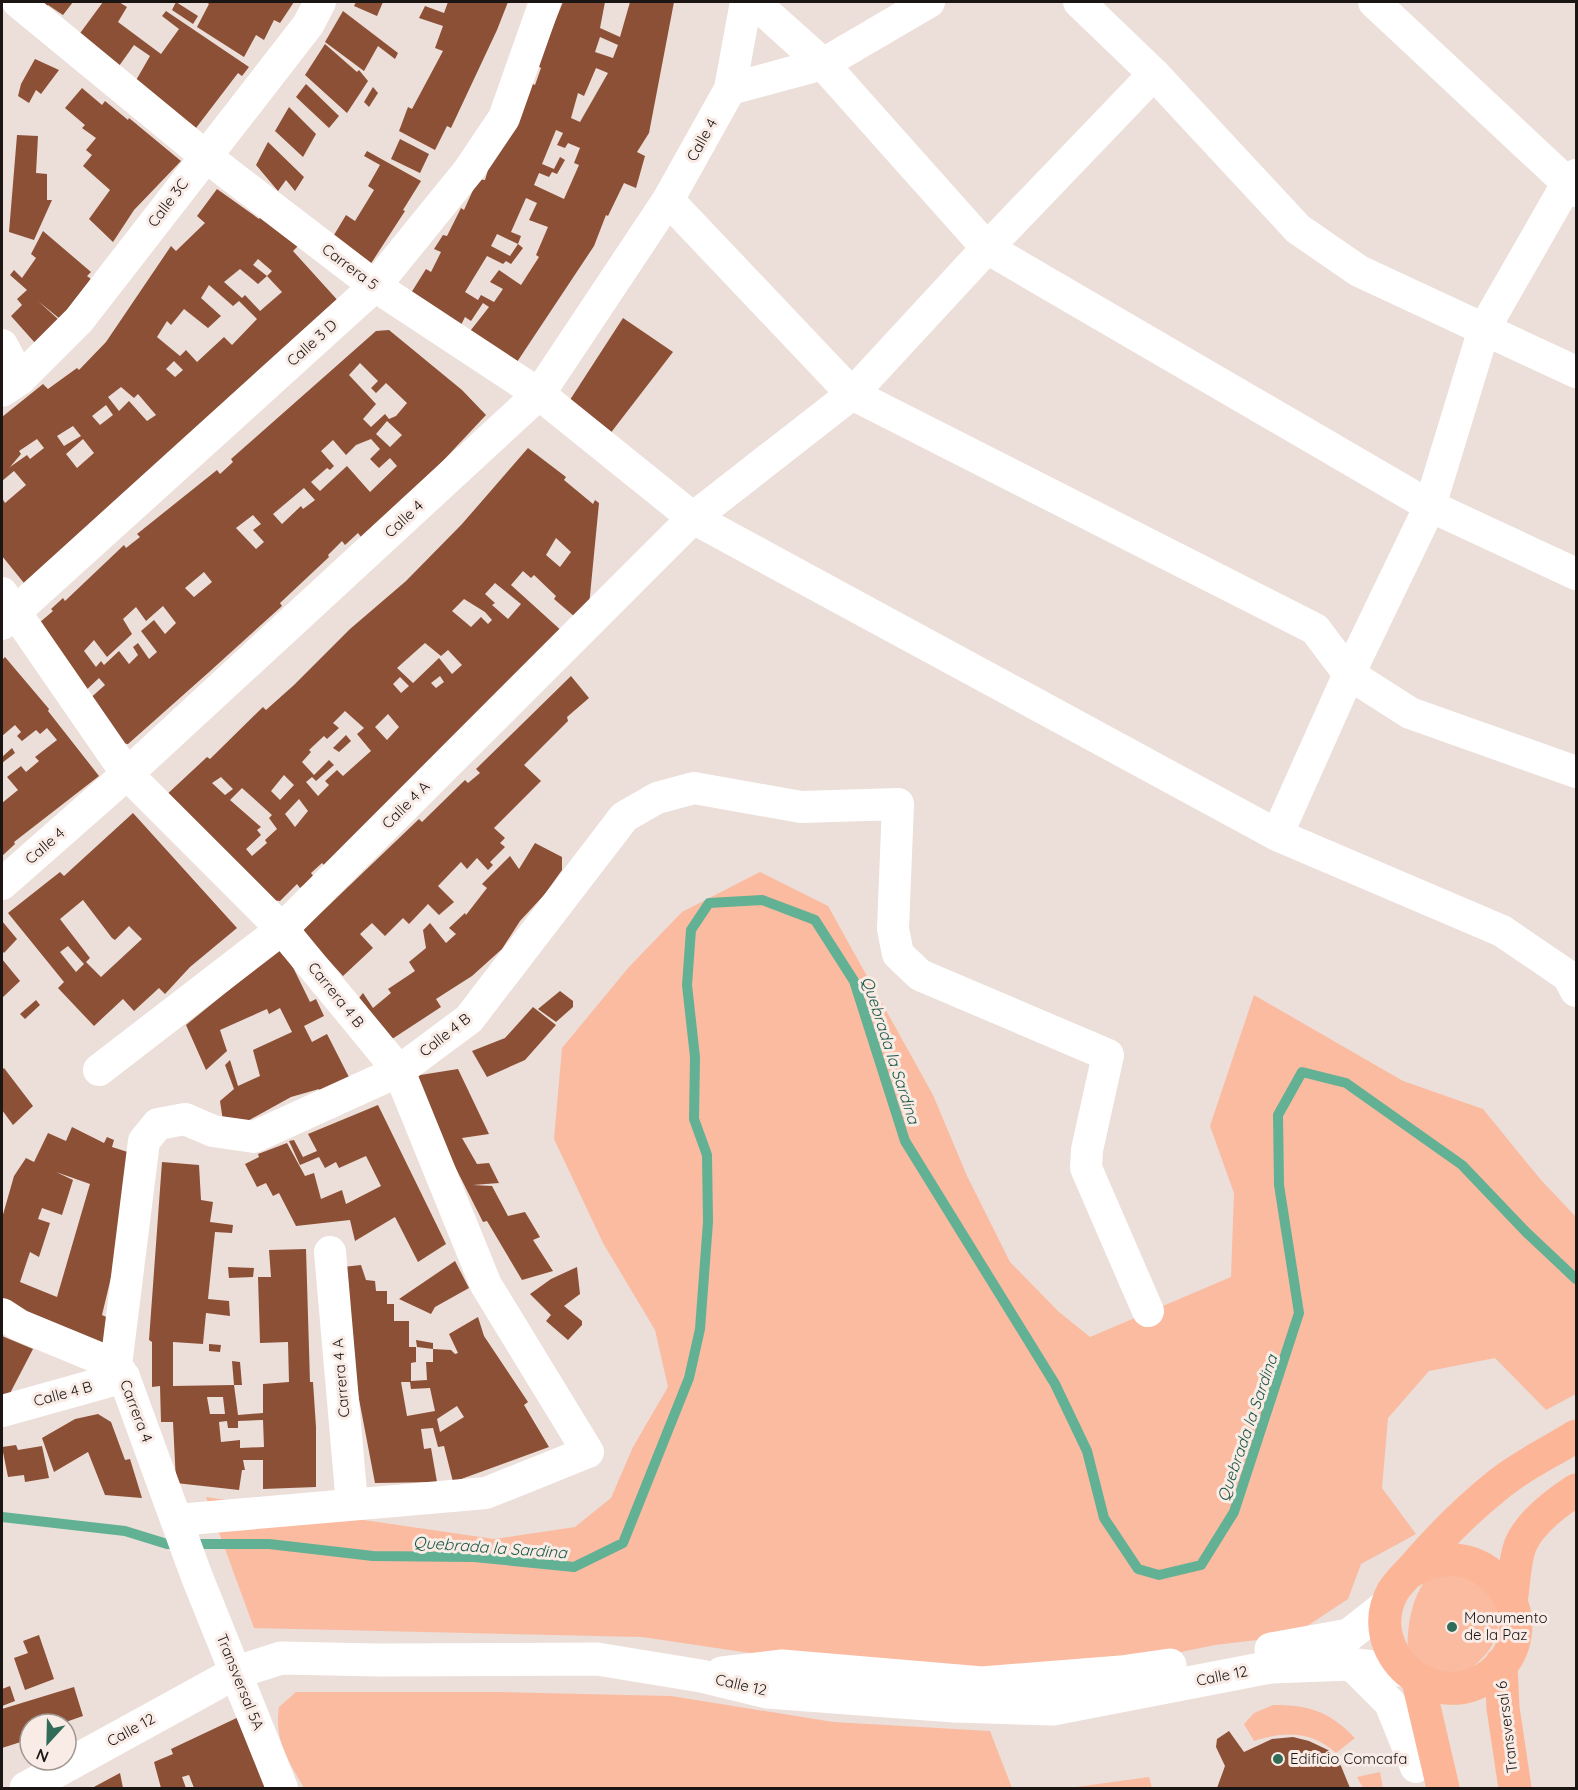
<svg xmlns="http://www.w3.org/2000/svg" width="1578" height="1790" font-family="Quicksand,sans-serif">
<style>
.green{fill:#fabba1}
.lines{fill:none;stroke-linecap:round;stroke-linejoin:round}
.stream{stroke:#62b194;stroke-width:10}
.building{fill:#8c5036;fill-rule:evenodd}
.minor{stroke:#fff;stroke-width:32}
.secondary{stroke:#fff;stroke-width:33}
.primary{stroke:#fcb697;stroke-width:33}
.poi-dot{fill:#306c58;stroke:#f9ebe5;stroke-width:2}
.labels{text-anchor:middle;stroke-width:6;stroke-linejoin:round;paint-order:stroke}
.street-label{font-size:15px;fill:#1b1614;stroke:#f9ebe5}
.poi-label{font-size:15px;fill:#1b1614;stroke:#f9ebe5;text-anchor:start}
.water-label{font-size:16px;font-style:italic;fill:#195844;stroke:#f9ebe5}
</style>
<rect width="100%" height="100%" fill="#ecded8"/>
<g class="green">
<path d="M760,872L828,906L933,1095L967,1176L1010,1262L1059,1312L1090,1337L1231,1277L1234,1193L1210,1126L1254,995L1403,1081L1483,1109L1541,1180L1576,1217V1394L1546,1410L1495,1358L1429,1371L1388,1418L1382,1488L1416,1534L1361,1564L1348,1599L1292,1636L1215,1645L1122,1664L972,1680L750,1653L642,1637L254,1628L206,1497L494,1539L575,1527L611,1498L633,1447L668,1387L655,1330L603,1243L554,1139L562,1048L629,967L682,912Z"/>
<path d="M1463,1568C1472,1578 1489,1590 1494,1602C1510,1641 1478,1667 1448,1683L1408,1653C1406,1631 1412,1586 1434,1574C1442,1570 1454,1570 1463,1568Z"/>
<path d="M296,1692H500L671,1696L833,1722L990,1731L1012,1788H304C288,1760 274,1741 279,1707Z"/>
<path d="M1273,1705C1309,1705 1329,1711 1355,1738L1336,1753C1311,1731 1285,1731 1254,1741L1244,1724L1254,1713Z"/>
<path d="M1380,1772L1383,1788H1363L1357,1777Z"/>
<path d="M1149,1777L1152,1788H1069Z"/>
</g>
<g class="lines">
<path class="stream" d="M2,1517L125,1531L167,1544H269L373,1556L474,1557L574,1567L623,1543L689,1378L700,1329L708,1222L707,1155L694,1119L695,1057L687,985L691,930L709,903L762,900L815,920L854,981L905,1141L1055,1384L1087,1451L1104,1518L1138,1569L1159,1575L1201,1565L1234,1512L1299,1313L1279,1185L1278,1115L1302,1072L1346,1083L1462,1165L1527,1233L1576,1279"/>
</g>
<g class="building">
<path d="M33,2H73L63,15L48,5L44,11Z"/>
<path d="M103,2H119L127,7L118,22L161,54L179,29L162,16L166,11L249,67L242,76L238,73L196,128L135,82L150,56L134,45L119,66L78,36Z"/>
<path d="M176,2L198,16L193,24L172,10Z"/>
<path d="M206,2H294L280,23L274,20L264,40L256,35L244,57L197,27L209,4Z"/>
<path d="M356,2H383L377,16L354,6Z"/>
<path d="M448,2H508L497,30L451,128L447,126L435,150L399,131L408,107L412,109L443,51L435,48L443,26L419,18L425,6L444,13Z"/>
<path d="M563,2H605L600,28L620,37L630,2H674L649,133L637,152L645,156L636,188L624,183L608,216L606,215L594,246L515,365L467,335L489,307L483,303L471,321L465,317L460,327L411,293L426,269L431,272L441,252L434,249L443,235L447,236L461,208L464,210L478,179L485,180L495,146L529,82L535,85L541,68L537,65ZM600,37L618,45L613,58L595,52ZM596,68L608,73L580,122L571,118L578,93L584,96ZM556,130L563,133L557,145L565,148L568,143L580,148L574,163L579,165L564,199L534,185L539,173L549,177L552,172L557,174L565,160L560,157L554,169L542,164ZM526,198L537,203L529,220L548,227L536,255L539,257L521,285L499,270L490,282L503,289L494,302L481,295L478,300L465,292L487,256L503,264L506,261L511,264L523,248L518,244L521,236L511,232ZM497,234L518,244L510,256L491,246Z"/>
<path d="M343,11L398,53L395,59L378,46L364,71L325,42Z"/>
<path d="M325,44L357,72L359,70L368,81L347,113L305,75Z"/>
<path d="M35,59L59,70L41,94L36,90L29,103L18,96L21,84Z"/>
<path d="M306,84L339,116L329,128L296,97Z"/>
<path d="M373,87L378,93L369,107L364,102Z"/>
<path d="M82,88L102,105L105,101L128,120L129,118L181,161L134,210L113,242L89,219L110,190L83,166L92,155L86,150L96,138L82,128L85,125L65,108Z"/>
<path d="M289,107L316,134L303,157L275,131Z"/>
<path d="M17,135L38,136L36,173L47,174V200H52L34,240L9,232Z"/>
<path d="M400,139L429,154L420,173L391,159Z"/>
<path d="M268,142L304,177L295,191L286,180L278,191L256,165Z"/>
<path d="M367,151L421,181L403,210L405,211L370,265L331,240L346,215L355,221L374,190L368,186L380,165L364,156Z"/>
<path d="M217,189L259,219L262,215L299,245L293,251L341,304L24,583L2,556V498L5,503L26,485L14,471L2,481V417L43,384L48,389L77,368L79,370L106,342L171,246L176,251L205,223L197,216ZM258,259L272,271L267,276L282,292L260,311L245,295L242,298L224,282L240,269L258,284L267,276L253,265ZM209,285L233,306L239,301L257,319L232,345L224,337L197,362L186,350L180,356L157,337L167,321L171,325L184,309L208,328L221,316L201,298ZM174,361L183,370L175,377L166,369ZM121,387L134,398L138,394L156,415L147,421L129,401L119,411L108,397ZM106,405L113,415L100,425L92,416ZM73,426L81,436L64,446L57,436ZM37,439L44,448L30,459L27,455L10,467L21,454L19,451ZM83,439L94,453L77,468L66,454Z"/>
<path d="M43,231L91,272L87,276L91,279L60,319L38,301L59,320L36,344L11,316L22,305L17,299L27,290L10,275L14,270L22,278L36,258L31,254Z"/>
<path d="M623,318L673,352L606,439L566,406Z"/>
<path d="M389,330L462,390L486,415L440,464L388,513L361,537L358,533L345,545L342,541L328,555L329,557L280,603L282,606L208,673L128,744L118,743L87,701L105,685L99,678L82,694L39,623L53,611L51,609L63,598L65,601L124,545L126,548L140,537L137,534L217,470L220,474L233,462L231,459L376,331ZM360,363L378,381L371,388L376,393L386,383L407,403L396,416L389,419L385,414L371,427L363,419L376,404L349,375ZM387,421L402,435L390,447L376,434ZM371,439L380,449L370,459L379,468L390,458L397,466L370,492L347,466L320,491L311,482L327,468L330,470L334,466L321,451L333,440L346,455L356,445ZM304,488L315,500L303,509L301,506L282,524L273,514ZM253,515L261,524L253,530L264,542L256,549L236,528ZM204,572L212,582L194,597L185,588ZM163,606L176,623L165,634L154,620L141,631L157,652L149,659L138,643L133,647L138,655L129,664L119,651L104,665L101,661L96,667L84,651L94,640L107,657L132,634L123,619L136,607L146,621Z"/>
<path d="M528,448L566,477L564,480L593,504L595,500L599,503L588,616L582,623L554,599L556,596L534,575L531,578L523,571L511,585L564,633L326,867L322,863L311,873L314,877L300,888L297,884L280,901L270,900L163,798L207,757L210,759L263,707L266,710L294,685L350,629L406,581L462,524ZM556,538L571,552L560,567L546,555ZM495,583L521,604L508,619L492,605L495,603L485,594ZM464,599L485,612L492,620L488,624L481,617L471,627L452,611ZM425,643L441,656L448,650L462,665L452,674L439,658L413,683L397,668ZM440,676L444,682L436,688L431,683ZM400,677L409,686L401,693L393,684ZM345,711L364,728L357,734L371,751L343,776L337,770L325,781L329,785L318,796L306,782L312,777L316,781L334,765L329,760L314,775L302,762L311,752L309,750L324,736L327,739L339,728L333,723ZM388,714L399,727L387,740L375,727ZM284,775L294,785L280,800L271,791ZM221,777L233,789L225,795L212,783ZM242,788L272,815L269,818L277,829L265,840L267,843L252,856L246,849L261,835L257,830L261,827L230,800ZM299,799L308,811L295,827L285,814Z"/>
<path d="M5,657L49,709L48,711L99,776L14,842L15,844L2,856V803L18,790L7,777L21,766L26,772L39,761L35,757L57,740L47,728L40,734L36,730L22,741L17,736L21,732L15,725L2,736V660Z"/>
<path d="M571,676L589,698L567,717L568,721L524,765L541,781L494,828L505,838L500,843L505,847L490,862L493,865L488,870L477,858L467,869L461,862L438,886L454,902L439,915L428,904L409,924L403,918L385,936L372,923L360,934L373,948L343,976L302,931L419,819L422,822L465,780L468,783L480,773L476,769Z"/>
<path d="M346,735L351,741L339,752L333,748Z"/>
<path d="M12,748L15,753L2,763V757Z"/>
<path d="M133,813L237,928L190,967L165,994L159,988L134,1011L123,999L94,1026L58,988L64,982L8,913L60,872L64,876ZM83,900L112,938L115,940L129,926L142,939L101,977L86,962L90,958L60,919ZM68,946L84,964L76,972L60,952Z"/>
<path d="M535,843L562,857V870L545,894L520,921L502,949L472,976L436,999L441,1007L386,1043L359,998L363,993L373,1008L391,993L388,989L415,971L409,962L426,948L423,930L430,923L446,943L456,934L449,928L465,913L466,915L487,888L482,884L510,856L519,869Z"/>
<path d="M2,921L17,939L4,953L2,950Z"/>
<path d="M278,950L285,951L310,1002L316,999L324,1016L304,1026L312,1042L327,1034L353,1085L319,1094V1089L291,1097L244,1123L223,1121L220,1101L234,1089L225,1065L230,1060L238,1086L260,1076L253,1050L292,1032L280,1008L269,1014L267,1009L220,1030L227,1051L206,1070L186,1025Z"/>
<path d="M2,959L20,981L2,998Z"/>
<path d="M560,991L573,1001V1007L556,1022L538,1009Z"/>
<path d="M36,1000L40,1005L25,1019L20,1014Z"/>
<path d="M533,1007L556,1025L525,1060L487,1077L472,1051L505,1038Z"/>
<path d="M4,1068L33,1106L13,1125L2,1110V1070Z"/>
<path d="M458,1069L489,1134L462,1138L477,1164L489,1163L499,1183L473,1185L492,1186L508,1216L525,1212L540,1237L533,1240L553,1271L522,1280L487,1221L483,1222L442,1141L414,1076Z"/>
<path d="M378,1105L446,1244L418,1262L395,1217L355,1241L350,1220L296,1226L279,1193L273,1196L266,1183L257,1187L245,1164L259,1157L258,1154L287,1143L305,1176L314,1173L321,1199L342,1190L346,1204L381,1186L366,1156L339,1168L336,1162L325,1168L319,1157L300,1165L289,1141L294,1140L303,1157L317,1151L308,1134Z"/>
<path d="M72,1127L104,1143L107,1137L114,1140L112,1147L140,1156L102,1315L115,1321L107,1355L2,1301V1218L14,1176L26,1158L34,1162L48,1133L66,1141ZM56,1172L90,1184L57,1297L20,1282L30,1252L39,1257L50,1223L38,1219L42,1208L62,1215L73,1180Z"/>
<path d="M162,1162L199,1165L201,1200L213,1202L210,1222L233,1225L232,1233L215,1232L208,1299L229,1301L230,1316L206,1313L203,1344L173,1342V1386L234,1385L238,1415L263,1413V1384L289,1382L288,1342L260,1343L258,1277H271L269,1250L306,1249L310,1382H313L316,1427V1487L263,1489V1460H243L245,1470H242L239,1490L176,1483L173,1422H161L160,1386L152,1387V1342L149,1340ZM207,1397H223L225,1414H210ZM263,1420L264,1447L240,1448V1440L221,1442L219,1422L227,1421L228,1428H238V1421Z"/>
<path d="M455,1261L469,1288L435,1307L431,1314L399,1299Z"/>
<path d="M361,1265L366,1280L375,1281L376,1291H387V1304H394V1321H409V1347H416V1362L411,1363V1381L427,1380L426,1362H433V1349L417,1347L416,1340L433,1343V1349L451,1350L455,1354L458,1353L449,1334L478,1317L484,1336L528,1402L524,1405L549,1447L453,1482L444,1446L438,1447L433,1428L421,1429L424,1449L431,1448L437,1482L375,1483L334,1268ZM401,1382H410L411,1389L430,1388L435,1411L407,1416ZM457,1406L464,1417L440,1432L437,1419Z"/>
<path d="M228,1267L254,1268L253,1277L229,1278Z"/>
<path d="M577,1267L580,1294L564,1306L582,1321V1325L568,1340L546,1321L551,1315L530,1294L551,1279Z"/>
<path d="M2,1336L33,1349L6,1401L2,1399Z"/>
<path d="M209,1344L221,1345L220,1352L209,1351Z"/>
<path d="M232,1361L240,1362L242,1385H234Z"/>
<path d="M98,1414L111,1422L125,1460L130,1459L142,1498L105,1495L88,1452L54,1472L42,1438L75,1419Z"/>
<path d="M16,1445L18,1450L42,1446L49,1478L25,1482L24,1475L8,1477L2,1447Z"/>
<path d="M39,1635L54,1679L25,1690L14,1658L28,1653L23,1641Z"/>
<path d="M10,1686L15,1701L2,1706V1689Z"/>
<path d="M74,1687L83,1716L60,1724H30V1739L2,1748V1709Z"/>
<path d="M243,1715L268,1788H194L189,1775L182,1777L186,1788H161L154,1762L173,1754L171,1749Z"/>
<path d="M1229,1731L1244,1752L1272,1739L1293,1737L1309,1741L1328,1750L1341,1766L1350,1788H1217L1225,1766L1216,1747L1217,1739Z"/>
<path d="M120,1773L123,1788H92L105,1781Z"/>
</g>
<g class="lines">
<g class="minor">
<path d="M18,2L204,155L375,286L539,394L693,518L1277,835L1502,931L1568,976L1576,991"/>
<path d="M754,2L823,64L987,248L1430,506L1576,574"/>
<path d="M1079,2L1154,74L1298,229L1359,271L1576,372"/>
<path d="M1374,2L1576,191"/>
<path d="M730,89L823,64L929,2"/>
<path d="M668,200L852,394L1315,629L1349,674L1410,713L1576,772"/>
<path d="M2,345L20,379"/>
<path d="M2,391L20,379L79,320L308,25L320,2"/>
<path d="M2,593L127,774L282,929L399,1071L486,1285L588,1452L486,1493L177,1520"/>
<path d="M2,624L375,286L469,170L504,118L545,2"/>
<path d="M1277,835L1349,674L1430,506L1484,329L1567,184L1576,175"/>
<path d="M2,884L127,774L539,394L668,200L730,89L746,2"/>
<path d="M99,1070L282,929L693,518L852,394L987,248L1154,74"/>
<path d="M330,1252L352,1504"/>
<path d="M2,1314L19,1325L116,1365L124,1377L197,1577L282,1788"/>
<path d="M116,1365L144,1141L158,1124L185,1119L213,1131L254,1137L399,1071L469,1019L624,817L657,798L694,788L801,807L898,804L893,929L898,954L920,975L1108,1055L1087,1150L1086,1168L1148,1311"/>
<path d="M2,1411L124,1377"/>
<path d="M1351,1664L1390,1703L1416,1767"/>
</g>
<g class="secondary">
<path d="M1271,1649L1349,1635L1387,1605"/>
<path d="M722,1673L782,1666L982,1683L1121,1672L1170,1665"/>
<path d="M26,1788L237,1672L281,1658L378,1660L597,1659L701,1676L767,1692L954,1706L1053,1709L1271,1667L1351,1664L1406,1671"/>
</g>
<g class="primary">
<path d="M1410,1572C1490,1524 1554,1630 1489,1676C1433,1716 1360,1651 1393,1591C1400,1580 1412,1570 1420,1560C1444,1533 1470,1507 1499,1484C1522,1465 1551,1452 1576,1436"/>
<path d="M1511,1602C1514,1584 1514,1563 1520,1546C1529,1523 1556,1503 1576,1490"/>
<path d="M1501,1664L1503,1708L1515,1788"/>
<path d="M1418,1681L1443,1788"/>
</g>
</g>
<g class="poi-dot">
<circle cx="1452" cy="1627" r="6"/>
<circle cx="1278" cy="1759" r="6"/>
</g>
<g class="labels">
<g class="street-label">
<text transform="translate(702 140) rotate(-61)" y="5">Calle 4</text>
<text transform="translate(168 203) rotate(-53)" y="5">Calle 3C</text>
<text transform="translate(350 267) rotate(37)" y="5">Carrera 5</text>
<text transform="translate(312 343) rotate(-42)" y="5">Calle 3 D</text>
<text transform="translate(404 519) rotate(-43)" y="5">Calle 4</text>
<text transform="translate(406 805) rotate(-45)" y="5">Calle 4 A</text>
<text transform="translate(45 846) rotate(-41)" y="5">Calle 4</text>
<text transform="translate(336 995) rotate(51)" y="5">Carrera 4 B</text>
<text transform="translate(445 1035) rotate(-38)" y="5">Calle 4 B</text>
<text transform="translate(341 1378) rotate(-95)" y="5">Carrera 4 A</text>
<text transform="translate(63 1394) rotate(-15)" y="5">Calle 4 B</text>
<text transform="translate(136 1411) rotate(69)" y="5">Carrera 4</text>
<text transform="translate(1222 1676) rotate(-11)" y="5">Calle 12</text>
<text transform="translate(240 1682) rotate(68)" y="5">Transversal 5A</text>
<text transform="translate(741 1685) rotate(13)" y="5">Calle 12</text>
<text transform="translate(1507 1727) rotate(-97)" y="5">Transversal 6</text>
<text transform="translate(131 1730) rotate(-29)" y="5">Calle 12</text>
</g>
<g class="poi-label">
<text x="1464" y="1623">Monumento<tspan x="1464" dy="17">de la Paz</tspan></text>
<text x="1290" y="1764">Edificio Comcafa</text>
</g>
<g class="water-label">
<text transform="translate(891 1050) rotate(72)" y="6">Quebrada la Sardina</text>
<text transform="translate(1247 1428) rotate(-71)" y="6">Quebrada la Sardina</text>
<text transform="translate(490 1547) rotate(4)" y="6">Quebrada la Sardina</text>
</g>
</g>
<rect width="1578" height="1790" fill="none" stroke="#1b1614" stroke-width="6"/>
<g transform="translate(48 1742) rotate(202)"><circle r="28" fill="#f9ebe5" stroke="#a09691" stroke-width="1.5"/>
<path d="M0-4.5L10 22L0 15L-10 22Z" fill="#306c58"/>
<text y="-9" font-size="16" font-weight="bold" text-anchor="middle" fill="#1b1614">N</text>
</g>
</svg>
